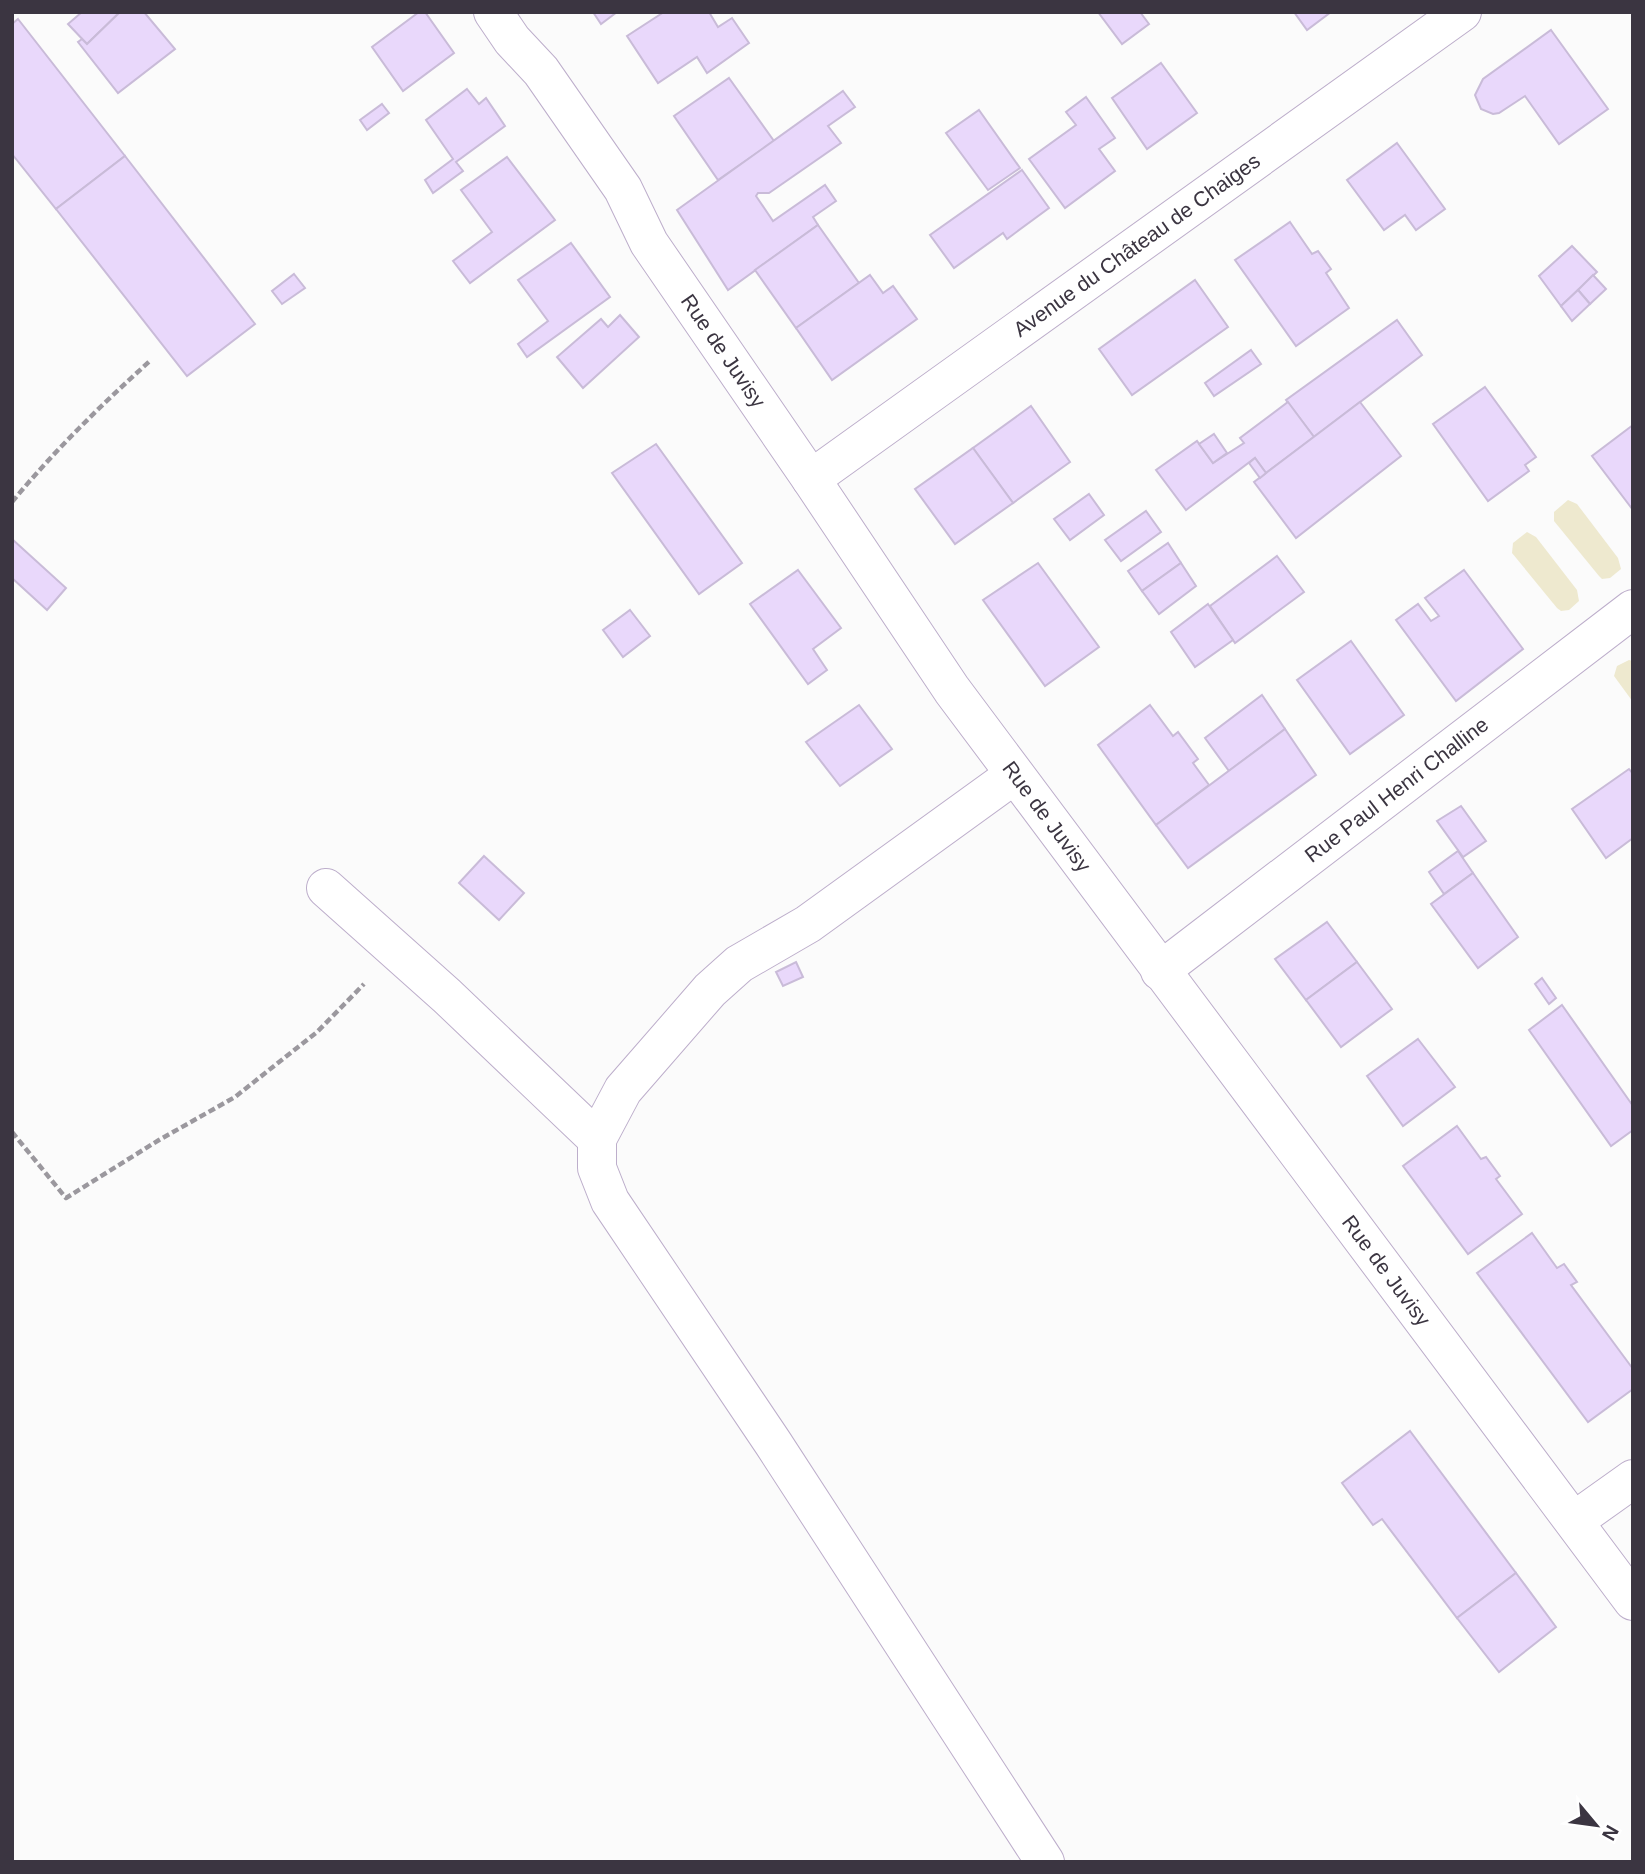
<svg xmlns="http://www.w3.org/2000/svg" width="1645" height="1874" font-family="Helvetica,sans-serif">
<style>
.green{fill:#eee9cf}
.building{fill:#e9d8fb;stroke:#c9bbd8;stroke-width:2}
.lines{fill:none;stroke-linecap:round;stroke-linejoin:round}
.minor-casing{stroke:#bdaecb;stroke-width:40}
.path{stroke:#9b989e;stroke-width:4.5;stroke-dasharray:7 3.5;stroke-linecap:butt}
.minor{stroke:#fff;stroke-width:38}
.labels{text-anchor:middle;stroke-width:7;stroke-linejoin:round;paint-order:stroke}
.street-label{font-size:21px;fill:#3b3541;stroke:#fff}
</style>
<rect width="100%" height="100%" fill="#fbfbfb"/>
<g class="green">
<path d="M1568,500L1577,504L1618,558L1621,569L1610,578L1602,579L1599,576L1554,521V512Z"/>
<path d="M1527,532L1536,537L1577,590L1579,601L1569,610L1561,611L1557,608L1512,553L1513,543Z"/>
<path d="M1629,660L1633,661V702L1614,676L1617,666Z"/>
</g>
<g class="building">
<path d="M82,12H120L87,44L68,24Z"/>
<path d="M120,12H144L175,49L118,93L78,42L82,39L87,44Z"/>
<path d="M419,12H425L454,53L403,91L372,47Z"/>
<path d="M593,12H617L601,24Z"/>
<path d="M664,12H709L718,27L732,18L749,43L707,73L697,57L658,83L627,36Z"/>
<path d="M1098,12H1140L1149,24L1122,44Z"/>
<path d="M1294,12H1331L1307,30Z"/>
<path d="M18,19L125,156L56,209L12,154V24Z"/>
<path d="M1551,30L1608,109L1559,144L1525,96L1499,113L1493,114L1481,109L1475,95L1483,79Z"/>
<path d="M1161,63L1197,113L1147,149L1112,98Z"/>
<path d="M729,78L774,141L718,180L674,116Z"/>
<path d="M467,89L479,104L486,98L505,126L456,162L463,171L433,193L425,180L453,159L426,120Z"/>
<path d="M843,91L855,107L828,126L841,143L769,193H758L756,196L773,221L825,185L836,201L813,217L818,225L728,290L677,210Z"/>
<path d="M1086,97L1115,138L1099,149L1115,171L1065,208L1029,159L1076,125L1066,112Z"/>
<path d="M382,104L389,113L367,130L360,120Z"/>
<path d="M979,110L1020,168L988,190L946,133Z"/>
<path d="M1397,143L1445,209L1416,230L1405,215L1384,230L1347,180Z"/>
<path d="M125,156L255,324L187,376L56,209Z"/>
<path d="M507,157L555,220L470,283L453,261L492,232L461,190Z"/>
<path d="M1022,170L1049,208L1007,239L1003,233L954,268L930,235Z"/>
<path d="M1290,222L1312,254L1318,251L1331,269L1326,273L1349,308L1296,346L1235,260Z"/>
<path d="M818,225L859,283L796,328L755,270Z"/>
<path d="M571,243L610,297L527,357L518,344L548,321L518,280Z"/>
<path d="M1572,246L1597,272L1561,306L1539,276Z"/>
<path d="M294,274L305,288L282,304L272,291Z"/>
<path d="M870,275L883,293L893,286L917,319L832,380L796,328Z"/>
<path d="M1593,275L1606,289L1590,304L1578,290Z"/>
<path d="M1195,280L1228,327L1132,395L1099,349Z"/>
<path d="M1578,290L1590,304L1572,321L1561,306Z"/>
<path d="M620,315L639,337L583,388L557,357L601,319L608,327Z"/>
<path d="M1397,320L1422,355L1314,437L1286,400Z"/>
<path d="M1251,350L1261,364L1214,396L1205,383Z"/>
<path d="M1485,387L1536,457L1525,465L1529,471L1488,501L1433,424Z"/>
<path d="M1288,402L1314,437L1266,473L1255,458L1186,510L1156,470L1197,441L1213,463L1244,443L1240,438Z"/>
<path d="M1360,402L1401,456L1296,538L1254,482Z"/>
<path d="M1031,406L1070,462L1013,503L973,448Z"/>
<path d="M1633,425V510L1592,456Z"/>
<path d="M1214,434L1227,453L1213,463L1199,444Z"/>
<path d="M656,444L742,563L699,594L612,473Z"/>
<path d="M973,448L1013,503L955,544L915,489Z"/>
<path d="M1255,458L1266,473L1260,478L1249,463Z"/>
<path d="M1089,494L1104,515L1070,540L1054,519Z"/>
<path d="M1146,511L1161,532L1121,561L1105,540Z"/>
<path d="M12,539L66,588L47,610L12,578Z"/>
<path d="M1168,543L1181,563L1142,591L1128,571Z"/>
<path d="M1277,556L1304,592L1235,643L1210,606Z"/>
<path d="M1038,563L1099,647L1045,686L983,600Z"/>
<path d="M1181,563L1196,586L1159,614L1142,591Z"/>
<path d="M798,570L841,628L813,649L827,670L808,684L750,604Z"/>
<path d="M1464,570L1523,649L1456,701L1396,620L1418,604L1431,621L1439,616L1425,598Z"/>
<path d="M1208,604L1233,640L1195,667L1171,632Z"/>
<path d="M630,610L650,636L623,657L603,630Z"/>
<path d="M1351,641L1404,715L1350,754L1297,680Z"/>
<path d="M1262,695L1285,729L1229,771L1205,738Z"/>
<path d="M859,705L892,749L840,786L806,742Z"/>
<path d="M1150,705L1173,736L1178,732L1198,759L1193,763L1209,785L1156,825L1098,745Z"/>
<path d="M1285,729L1316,775L1188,868L1156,825Z"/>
<path d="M1629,769L1633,774V838L1606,858L1572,809Z"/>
<path d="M1461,806L1486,841L1463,857L1437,821Z"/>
<path d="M1458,851L1473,873L1444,894L1429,872Z"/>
<path d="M484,856L524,893L499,920L459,883Z"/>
<path d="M1473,873L1518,937L1478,968L1431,904Z"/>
<path d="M1327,922L1357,962L1306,1000L1275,959Z"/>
<path d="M796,962L803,977L783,986L776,972Z"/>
<path d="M1357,962L1392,1009L1341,1047L1306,1000Z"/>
<path d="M1542,978L1556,998L1549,1004L1535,984Z"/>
<path d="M1562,1005L1633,1106V1130L1611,1146L1529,1030Z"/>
<path d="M1418,1039L1455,1087L1403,1126L1367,1076Z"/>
<path d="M1457,1126L1481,1159L1486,1157L1500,1176L1496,1179L1522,1214L1468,1254L1403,1166Z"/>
<path d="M1532,1233L1557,1268L1564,1264L1577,1282L1571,1285L1633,1369V1389L1588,1422L1477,1273Z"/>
<path d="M1410,1431L1516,1573L1457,1618L1382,1519L1373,1525L1342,1483Z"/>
<path d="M1516,1573L1556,1627L1499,1672L1457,1618Z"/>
</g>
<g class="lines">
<g class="minor-casing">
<g id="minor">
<path id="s1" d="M493,12L512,40L541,71L623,189L649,243L811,479L952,690L1633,1601"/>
<path id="s2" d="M811,479L1462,12"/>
<path d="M1014,775L808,924L739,964L710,990L623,1090L597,1139V1168L610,1201L773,1443L1045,1862"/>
<path d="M326,888L447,996L597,1139"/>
<path id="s3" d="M1160,971L1633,609"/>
<path d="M1574,1521L1633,1479"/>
</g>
</g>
<g class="path">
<path d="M12,502C55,450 101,405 151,360"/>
<path d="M12,1132L66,1198L159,1140L235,1097L317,1032L364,984"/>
</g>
<use href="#minor" class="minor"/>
</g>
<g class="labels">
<g class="street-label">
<text dy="7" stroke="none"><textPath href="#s2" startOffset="401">Avenue du Château de Chaiges</textPath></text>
<text dy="7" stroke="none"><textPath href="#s1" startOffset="411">Rue de Juvisy</textPath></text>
<text dy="7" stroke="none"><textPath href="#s3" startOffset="298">Rue Paul Henri Challine</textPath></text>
<text dy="7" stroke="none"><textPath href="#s1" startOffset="978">Rue de Juvisy</textPath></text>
<text dy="7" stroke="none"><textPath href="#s1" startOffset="1545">Rue de Juvisy</textPath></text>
</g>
</g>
<rect width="1645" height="1874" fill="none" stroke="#3b3541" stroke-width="28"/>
<g transform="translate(1596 1825) rotate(119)" stroke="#ffffff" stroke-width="5" paint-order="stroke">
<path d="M0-5L12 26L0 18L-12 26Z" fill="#3b3541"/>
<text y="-10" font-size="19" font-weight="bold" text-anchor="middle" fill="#3b3541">N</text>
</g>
</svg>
